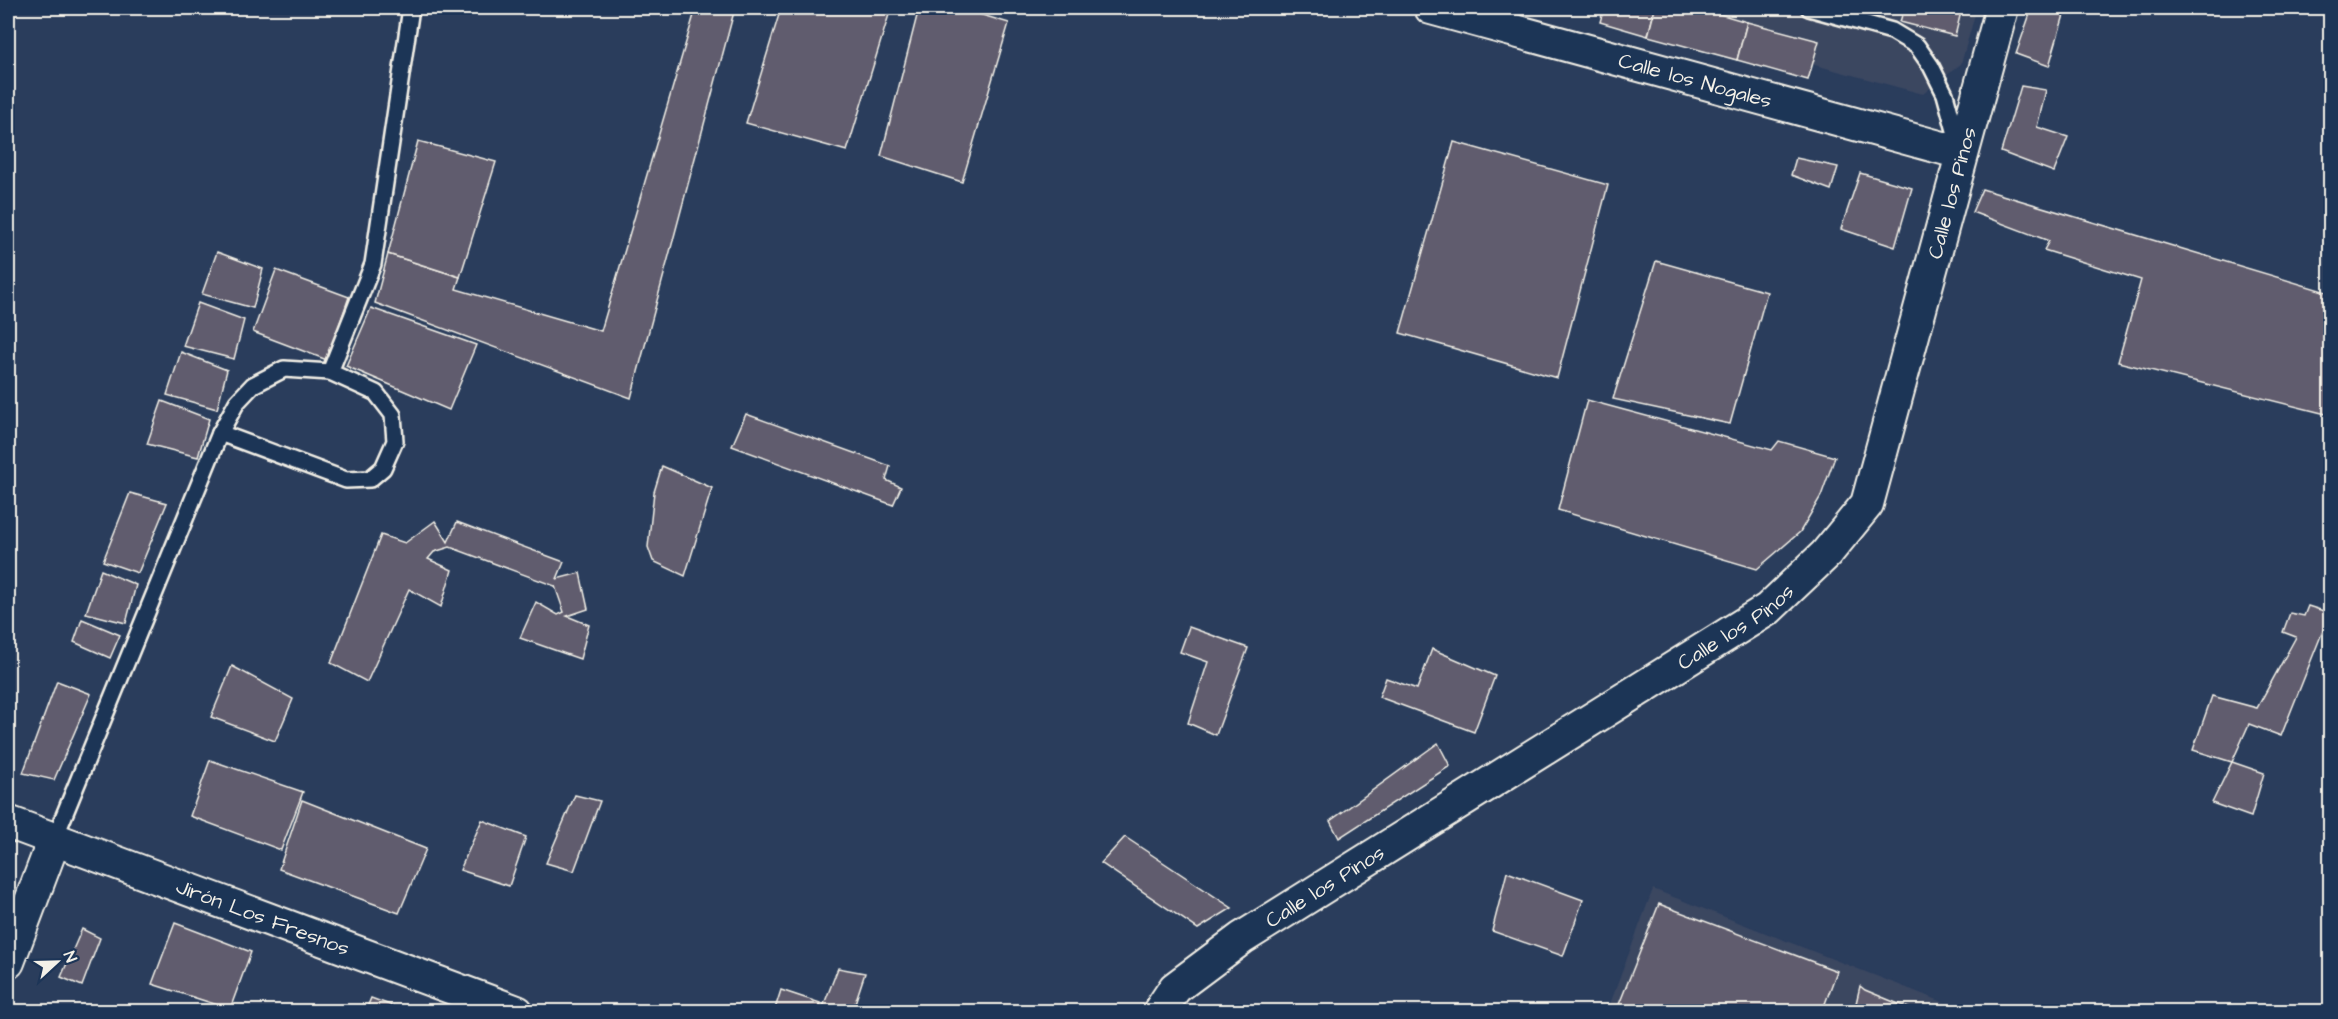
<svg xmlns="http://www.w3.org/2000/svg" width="2338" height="1019" font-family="'Architects Daughter',sans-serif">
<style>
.built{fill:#3a4661}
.building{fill:#605c6e;stroke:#f4f1e8;stroke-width:1.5}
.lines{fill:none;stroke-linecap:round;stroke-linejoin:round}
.service-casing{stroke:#f4f1e8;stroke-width:20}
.minor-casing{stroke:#f4f1e8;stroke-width:36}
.service{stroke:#1d3557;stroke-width:15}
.minor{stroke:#1d3557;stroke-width:32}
.labels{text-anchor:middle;stroke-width:5;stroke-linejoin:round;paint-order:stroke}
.street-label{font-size:21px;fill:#f4f1e8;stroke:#1d3557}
</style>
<rect width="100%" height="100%" fill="#2a3d5c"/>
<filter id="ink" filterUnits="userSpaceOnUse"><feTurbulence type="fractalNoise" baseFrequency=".0167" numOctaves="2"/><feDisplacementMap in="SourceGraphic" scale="12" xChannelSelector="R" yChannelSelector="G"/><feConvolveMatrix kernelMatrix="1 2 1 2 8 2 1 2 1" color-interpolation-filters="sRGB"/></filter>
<g filter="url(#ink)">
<g class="built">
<path d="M1602,8H1977L1961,64L1923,94Z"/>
<path d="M1653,889L1966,1011L1607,1012Z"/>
</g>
<g class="building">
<path d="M696,8H735L631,398L375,303L388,254L460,277L456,289L601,331Z"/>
<path d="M781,8H891L847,151L746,123Z"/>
<path d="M919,8H959L1009,23L962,182L881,156Z"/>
<path d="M1604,8H1655L1648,36L1600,22Z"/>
<path d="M1655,8H1699L1747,22L1737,60L1648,36Z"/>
<path d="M1904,8H1962L1955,36L1900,22Z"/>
<path d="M2032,8H2066L2049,66L2016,54Z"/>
<path d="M1747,22L1819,41L1808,80L1737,60Z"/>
<path d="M2021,86L2046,90L2037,127L2068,137L2054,172L2001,152Z"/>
<path d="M418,141L496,162L460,277L388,254Z"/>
<path d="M1454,142L1608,185L1557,378L1400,333Z"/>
<path d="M1796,158L1838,167L1831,190L1791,175Z"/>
<path d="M1860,173L1912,188L1895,247L1841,229Z"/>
<path d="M1982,189L2330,293V415L2118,362L2141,280L2044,250L2049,241L1972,212Z"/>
<path d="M217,252L263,269L253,308L202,294Z"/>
<path d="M1656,261L1767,292L1730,424L1613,399Z"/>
<path d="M276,270L349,297L327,360L253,332Z"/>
<path d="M198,303L244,320L234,359L183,346Z"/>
<path d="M371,308L476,345L449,410L346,366Z"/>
<path d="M181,352L227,370L217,409L167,395Z"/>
<path d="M1587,400L1772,450L1779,441L1835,457L1821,496L1800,532L1757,569L1558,510Z"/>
<path d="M162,401L209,419L198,457L147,444Z"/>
<path d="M746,414L890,466L886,480L901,487L893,505L732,446Z"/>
<path d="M662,466L712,488L685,576L653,561L648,547L654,492Z"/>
<path d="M130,493L167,503L138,573L103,561Z"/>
<path d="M435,521L448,542L457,522L564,562L557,579L580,573L588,609L567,616L589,625L580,659L520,638L536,602L558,615L564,612L555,586L450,547L434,552L428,559L452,570L441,607L409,589L367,682L331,663L381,535L405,543Z"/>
<path d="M101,570L136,585L126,623L86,613Z"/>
<path d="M2308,606L2330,613L2281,736L2249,724L2232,762L2193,750L2212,696L2257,708L2296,637L2283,632L2290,613L2304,616Z"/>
<path d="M82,619L120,635L110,658L74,642Z"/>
<path d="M1189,627L1248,648L1216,735L1188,723L1208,662L1180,652Z"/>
<path d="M1432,649L1495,676L1474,732L1379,697L1386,678L1417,689Z"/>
<path d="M232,666L293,699L275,741L211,717Z"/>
<path d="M57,681L91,694L54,780L23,773Z"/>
<path d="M1438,743L1450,766L1339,838L1330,821Z"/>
<path d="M210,760L303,792L281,850L190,816Z"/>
<path d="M2232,762L2264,773L2251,817L2212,803Z"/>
<path d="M575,795L600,801L574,871L546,863Z"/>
<path d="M302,800L426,849L399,913L279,869Z"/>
<path d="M482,820L526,837L509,886L460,870Z"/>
<path d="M1125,837L1232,908L1198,929L1101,863Z"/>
<path d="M1507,872L1583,900L1563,956L1492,931Z"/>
<path d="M1659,904L1837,971L1822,1012H1616Z"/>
<path d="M175,923L251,952L230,1009L152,984Z"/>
<path d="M82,929L100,938L82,986L61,977Z"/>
<path d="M838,968L865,973L852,1012H821Z"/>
<path d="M1860,986L1865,990L1918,1012H1854Z"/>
<path d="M781,990L820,1003L817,1012H774Z"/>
<path d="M371,998L409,1012H365Z"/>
</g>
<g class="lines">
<g class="service-casing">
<g id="service">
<path d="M1809,8L1892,31L1917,46L1931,66L1945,94L1959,145"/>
<path d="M220,433L237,402L253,385L284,369L330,372"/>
<path d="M54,840L220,433L346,480L370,479L383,468L395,441L393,415L376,393L330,372L373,264L411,8"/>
</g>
</g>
<g class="minor-casing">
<g id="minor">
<path id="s1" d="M1431,8L1961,153"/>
<path id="s2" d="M8,822L517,1012"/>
<path d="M8,962L54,840"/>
<path id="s3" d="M1159,1012L1175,988L1242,938L1768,609L1826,554L1867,504L2002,8"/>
</g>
</g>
<use href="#service" class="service"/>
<use href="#minor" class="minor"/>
</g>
</g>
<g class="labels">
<g class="street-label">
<text dy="7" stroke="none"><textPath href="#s1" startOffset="274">Calle los Nogales</textPath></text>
<text dy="7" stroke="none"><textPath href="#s3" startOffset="1200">Calle los Pinos</textPath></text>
<text dy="7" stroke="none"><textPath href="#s3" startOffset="696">Calle los Pinos</textPath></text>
<text dy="7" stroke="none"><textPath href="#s3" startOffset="210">Calle los Pinos</textPath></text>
<text dy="7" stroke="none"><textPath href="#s2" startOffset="272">Jirón Los Fresnos</textPath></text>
</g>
</g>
<rect width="2338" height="1019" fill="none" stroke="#1d3557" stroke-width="30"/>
<rect x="15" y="15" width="2308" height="989" fill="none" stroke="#f4f1e8" stroke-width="2" filter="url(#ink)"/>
<g transform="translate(57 962) rotate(68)" stroke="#1d3557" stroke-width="4.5" paint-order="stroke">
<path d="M0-4.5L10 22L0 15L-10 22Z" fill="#f4f1e8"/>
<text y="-9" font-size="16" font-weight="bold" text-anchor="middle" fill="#f4f1e8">N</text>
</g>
</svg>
